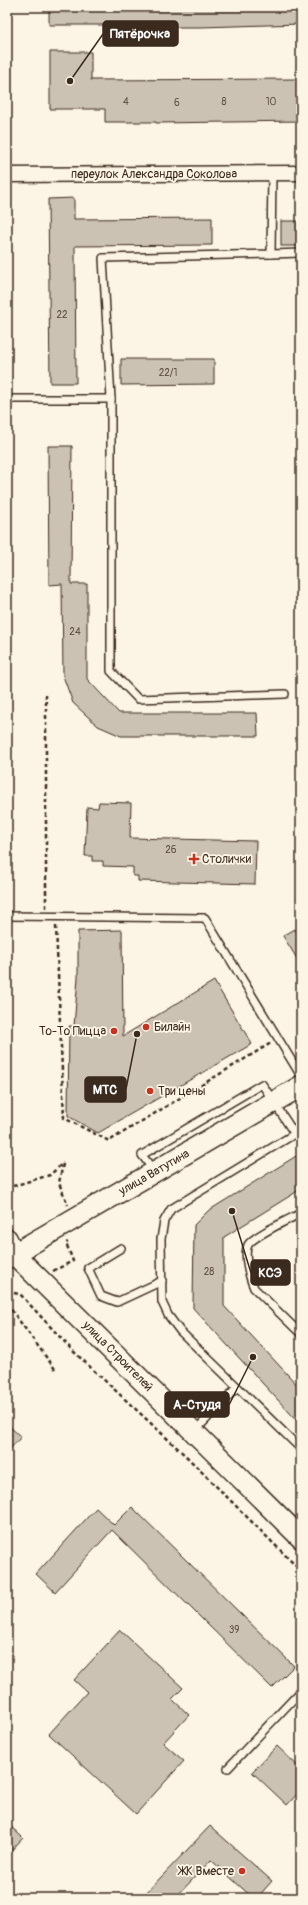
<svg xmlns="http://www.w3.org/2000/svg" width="308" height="1905" font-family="Pangolin,sans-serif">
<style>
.building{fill:#ccc2b3;stroke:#3b2a1e}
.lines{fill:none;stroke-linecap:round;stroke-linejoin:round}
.lane-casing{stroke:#3b2a1e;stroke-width:10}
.street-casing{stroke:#3b2a1e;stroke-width:17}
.secondary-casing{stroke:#3b2a1e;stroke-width:23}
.path{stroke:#3b2a1e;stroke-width:2.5;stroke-dasharray:4 3;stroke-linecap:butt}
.lane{stroke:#fcf5e5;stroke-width:7}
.street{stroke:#fcf5e5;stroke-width:14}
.secondary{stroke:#fcf5e5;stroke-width:20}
.poi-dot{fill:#c8321e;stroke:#fcf5e5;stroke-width:1.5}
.labels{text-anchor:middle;stroke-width:3.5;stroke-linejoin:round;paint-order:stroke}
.number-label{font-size:10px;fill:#5f5043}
.street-label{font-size:12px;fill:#3b2a1e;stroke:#fcf5e5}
.poi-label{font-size:12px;fill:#3b2a1e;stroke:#fcf5e5;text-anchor:start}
.leader{fill:none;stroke:#3b2a1e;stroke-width:1.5}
.callout-dot{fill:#3b2a1e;stroke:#fcf5e5;stroke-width:1.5}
.callout{fill:#3b2a1e;stroke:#3b2a1e;stroke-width:1.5}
.callout-label{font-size:13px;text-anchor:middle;font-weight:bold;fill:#fff}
</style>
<rect width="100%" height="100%" fill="#fcf5e5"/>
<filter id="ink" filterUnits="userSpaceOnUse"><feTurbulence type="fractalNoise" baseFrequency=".025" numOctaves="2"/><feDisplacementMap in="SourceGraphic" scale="8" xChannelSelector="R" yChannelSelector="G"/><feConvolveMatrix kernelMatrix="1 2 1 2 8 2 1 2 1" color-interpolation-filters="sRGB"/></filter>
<g filter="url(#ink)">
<g class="building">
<path d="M49,7H301V24L201,27H151V25H49Z"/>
<path d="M50,52H91V80L301,79V121L156,123V122H105V109H50Z"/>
<path d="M74,198V219L212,218V245L75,246L76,383H50L48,199Z"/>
<rect x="281" y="221" width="20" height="25"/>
<path d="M121,359H214V384L121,385Z"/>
<path d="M48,446H72L71,584H87V679L119,713H257L258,736H121L98,726L73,703L63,676L62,584L49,585Z"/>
<path d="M99,802L131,803L130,838L256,841L255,884L138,881V876H133V867L103,866V861H92V856H85L87,807L98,808Z"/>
<path d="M295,929L301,939V965L283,936Z"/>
<path d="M122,930L123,1036L214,981L252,1044L98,1133L68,1116L69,1026H74L78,978V931Z"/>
<path d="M301,1153V1189L224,1237V1306L301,1389V1425L193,1308L194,1225L208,1211Z"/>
<path d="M7,1424L21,1437L7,1452Z"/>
<path d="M132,1507L294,1666L272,1688L112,1530L55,1592L36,1574L96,1508L114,1525Z"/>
<path d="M120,1630L183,1688L172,1699L189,1715L163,1743L184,1761L136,1814L49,1734L87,1692L74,1680Z"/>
<path d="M277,1746L301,1769V1790L287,1805L252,1772Z"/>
<path d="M7,1823L23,1838L7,1855Z"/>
<path d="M210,1826L272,1881L257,1898H253L211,1860L175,1898H141Z"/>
</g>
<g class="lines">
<g class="lane-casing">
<g id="lane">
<path d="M271,254L301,253"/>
<path d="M7,399H111L103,258L271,254L272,173"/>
<path d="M111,399V671L138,699L285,694"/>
<path d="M7,916L205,918L301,1076"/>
<path d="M301,1130L171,1209L164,1221L161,1239L162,1302L168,1315L180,1331L301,1449"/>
<path d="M154,1171L142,1155L262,1084L294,1133"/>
<path d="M301,1213C290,1219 253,1236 248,1245C243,1255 250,1279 254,1288L301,1334"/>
<path d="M121,1248L88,1268L101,1296L117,1302L162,1281"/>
<path d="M195,1431L237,1387"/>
<path d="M228,1768L301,1691"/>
</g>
</g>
<g class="street-casing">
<path id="street" d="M7,175L301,173"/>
</g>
<g class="secondary-casing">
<g id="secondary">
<path d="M7,1239L14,1254L301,1538"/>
<path d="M7,1258L301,1086"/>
</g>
</g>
<g class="path">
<path d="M46,908V695"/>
<path d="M56,926L64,1118L109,1141L271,1043"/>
<path d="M63,1164L59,1183L68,1205"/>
<path d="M13,1186L50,1175L63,1163"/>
<path d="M53,1271L73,1261L66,1243L68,1242"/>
<path d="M7,1292L20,1294L73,1351L186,1456L301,1571"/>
<path d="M7,1304L55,1369"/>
</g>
<use href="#lane" class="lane"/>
<use href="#street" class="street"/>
<use href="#secondary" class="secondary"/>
</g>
</g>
<g class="poi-dot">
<path d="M192 853h4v4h4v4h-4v4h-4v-4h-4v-4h4z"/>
<circle cx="146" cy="1027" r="4"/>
<circle cx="114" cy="1031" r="4"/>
<circle cx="150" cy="1091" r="4"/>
<circle cx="242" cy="1871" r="4"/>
</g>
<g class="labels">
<g class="number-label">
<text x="126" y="105">4</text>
<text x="224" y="105">8</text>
<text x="271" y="105">10</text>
<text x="177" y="106">6</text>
<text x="62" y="318">22</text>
<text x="168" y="376">22/1</text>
<text x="75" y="635">24</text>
<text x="171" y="853">26</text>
<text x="209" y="1275">28</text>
<text x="234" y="1633">39</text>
</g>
<g class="street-label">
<text x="154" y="178">переулок Александра Соколова</text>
<text transform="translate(154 1172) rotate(-30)" y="4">улица Ватутина</text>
<text transform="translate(118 1356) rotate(45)" y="4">улица Строителей</text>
</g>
<g class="poi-label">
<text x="202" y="863">Столички</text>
<text x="154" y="1031">Билайн</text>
<text x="106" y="1035" text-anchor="end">То-То Пицца</text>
<text x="158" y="1095">Три цены</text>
<text x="234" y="1875" text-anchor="end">ЖК Вместе</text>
</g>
</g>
<path class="leader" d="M70 81L103 34M137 1034L126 1089M232 1211L251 1273M253 1357L229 1405"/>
<g class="callout-dot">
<circle cx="70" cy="81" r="4"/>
<circle cx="137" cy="1034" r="4"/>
<circle cx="232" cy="1211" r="4"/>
<circle cx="253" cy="1357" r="4"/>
</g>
<g class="callout">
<rect x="103" y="21" width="75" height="25" rx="4"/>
<rect x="85" y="1077" width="41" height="25" rx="4"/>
<rect x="251" y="1260" width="39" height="25" rx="4"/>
<rect x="165" y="1392" width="64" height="25" rx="4"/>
</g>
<g class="callout-label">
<text x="140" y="38">Пятёрочка</text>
<text x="105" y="1094">МТС</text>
<text x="270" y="1277">КСЭ</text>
<text x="197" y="1409">А-Студя</text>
</g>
<rect width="308" height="1905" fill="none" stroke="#fcf5e5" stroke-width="24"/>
<rect x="12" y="12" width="284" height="1881" fill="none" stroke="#3b2a1e" stroke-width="1.5" filter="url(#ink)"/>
</svg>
